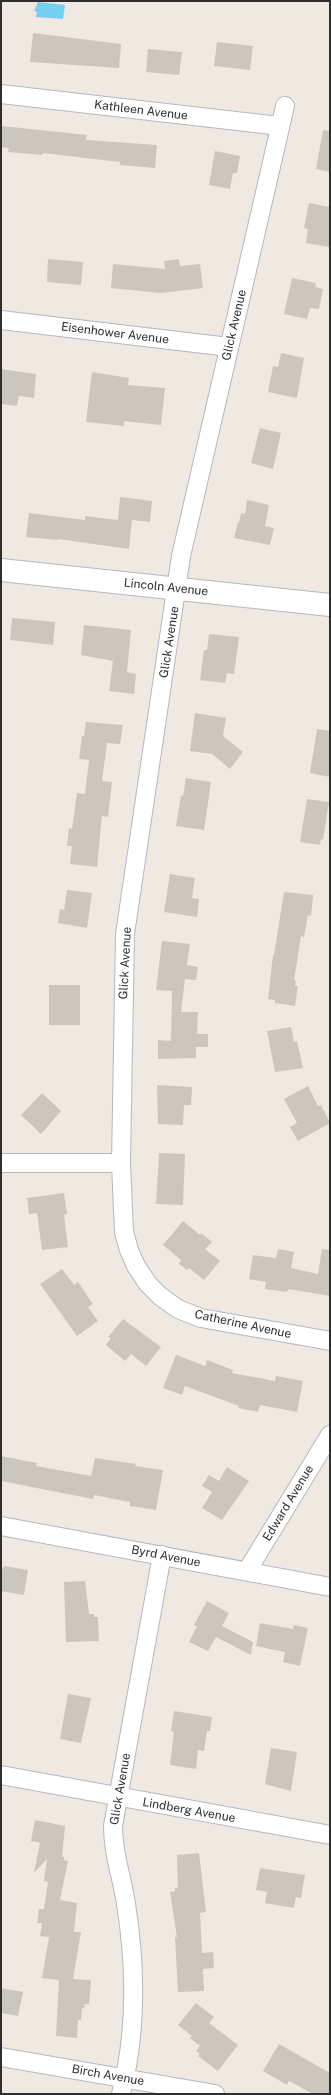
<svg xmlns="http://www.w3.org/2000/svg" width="331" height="2095" font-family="'Public Sans',sans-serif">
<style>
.water{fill:#75cff0}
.building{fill:#cbc7bf}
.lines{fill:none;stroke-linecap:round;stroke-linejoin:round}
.street-casing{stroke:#b4b7c1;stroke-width:20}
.secondary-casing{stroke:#b4b7c1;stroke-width:24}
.street{stroke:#fff;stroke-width:18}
.secondary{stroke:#fff;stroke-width:22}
.labels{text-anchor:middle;stroke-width:3;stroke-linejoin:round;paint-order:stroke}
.street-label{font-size:12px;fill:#2e2e2e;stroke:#fff}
</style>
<rect width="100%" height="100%" fill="#efe9e1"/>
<path class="water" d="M38,2L65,5L63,19L36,17L37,12L34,11Z"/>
<g class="building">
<path d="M33,33L121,44L119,68L30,62Z"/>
<path d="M217,42L253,46L250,70L214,66Z"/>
<path d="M148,49L182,52L179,75L146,72Z"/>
<path d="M2,126L87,135L86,140L157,145L155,168L120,165V162L43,153L42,155L8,152L9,148L1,147Z"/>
<path d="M323,130L330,131V172L316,169Z"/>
<path d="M215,151L240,156L237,173H233L230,189L209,185Z"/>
<path d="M309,203L330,207L329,247L306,243L308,229L304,228Z"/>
<path d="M48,259L83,262L81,285L47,282Z"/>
<path d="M179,259L180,266L200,264L203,288L161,293L111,288L113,264L165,269L164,261Z"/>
<path d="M292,278L316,283L315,287L323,289L319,309L310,308L307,319L284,314Z"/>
<path d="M281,353L304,358L297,398L268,392L273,366L278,367Z"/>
<path d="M1,369L36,374L34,398L19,396L17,406L1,404Z"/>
<path d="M92,372L129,378L128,385L165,388L161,425L124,421V426L86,422Z"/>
<path d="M260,428L281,433L273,469L251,463Z"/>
<path d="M120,497L152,501L150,522L132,520L129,549L58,539V540L26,537L29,513L85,520V516L118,520Z"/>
<path d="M247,500L269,505L265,526L274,528L270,545L234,538L238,522H239L241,513L245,514Z"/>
<path d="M12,618L55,622L53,645L10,640Z"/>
<path d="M84,625L131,630L127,672L136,674L134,694L109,691L113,661L81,655Z"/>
<path d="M209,634L239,637L234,674L227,673L225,683L200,680L204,650H207Z"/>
<path d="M195,713L226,718L223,736L243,752L230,769L212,754L190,751Z"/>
<path d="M86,722L123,725L120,744L107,743L102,781L112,782L108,817L102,816L97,867L70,864L72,846H67L69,828L72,829L77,793L85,794L89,760L79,759L82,736H84Z"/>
<path d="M317,729L330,731V777L310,773Z"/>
<path d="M186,778L211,782L204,830L176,826L181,795L183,796Z"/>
<path d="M307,799L329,802L323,840L321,839L320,845L300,842Z"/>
<path d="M170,874L195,878L192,898L199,899L197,917L164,912Z"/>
<path d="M67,890L92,893L87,928L58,923L60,909L64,910Z"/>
<path d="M284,892L313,895L311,916L308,915L304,937L301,936L294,980L296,981L295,986H298L295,1006L275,1003V1000L268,999L273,955H274Z"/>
<path d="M162,941L190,944L187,965L198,967L196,980L185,979L181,1012H198L197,1034H208V1047H196V1058L158,1059V1040L171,1041L172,991L156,990Z"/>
<rect x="49" y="985" width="31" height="40"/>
<path d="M291,1027L294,1042L297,1041L303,1068L275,1072L267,1031Z"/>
<path d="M157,1085L192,1087L191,1105H184L183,1125L158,1124Z"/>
<path d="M308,1086L318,1106L321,1105L330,1123L298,1141L290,1127L297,1123L284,1099Z"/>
<path d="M42,1093L61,1111L41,1134L21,1115Z"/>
<path d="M159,1153L185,1154L183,1205L156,1204Z"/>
<path d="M64,1193L67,1214L64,1215L68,1247L42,1250L37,1213L29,1214L27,1198Z"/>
<path d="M183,1221L200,1235L201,1233L212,1242L205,1249L220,1261L204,1280L189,1268L187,1270L179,1264L181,1260L163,1245Z"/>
<path d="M278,1249L294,1252L291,1268L318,1274L322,1249L330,1250V1296L288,1289L287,1292L265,1289L266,1282L249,1279L253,1255L276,1258Z"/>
<path d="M62,1269L74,1285L78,1282L93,1304L88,1307L98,1321L77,1336L40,1284Z"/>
<path d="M123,1319L161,1347L146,1366L131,1354L125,1361L106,1345L111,1338L108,1337Z"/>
<path d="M176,1355L205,1366L207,1360L233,1370L232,1373L275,1381L276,1376L303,1381L297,1412L260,1405L258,1412L238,1408L239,1406L185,1386L182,1395L163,1388Z"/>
<path d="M1,1456L37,1463L36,1466L91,1476L95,1458L136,1464L135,1466L163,1470L156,1510L130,1506V1502L94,1495L93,1499L1,1481Z"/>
<path d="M227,1467L249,1481L222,1520L202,1508L212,1492L202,1486L209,1475L219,1481Z"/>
<path d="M4,1566L28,1570L24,1595L1,1591V1568L3,1569Z"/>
<path d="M85,1581L89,1614H94V1617H98L99,1641L66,1642L64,1582Z"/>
<path d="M207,1601L229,1613L222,1626L253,1642L251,1655L216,1637L208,1651L189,1642L197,1626L194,1625Z"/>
<path d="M260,1623L293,1629L294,1625L308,1628L300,1666L283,1662L285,1652L256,1646Z"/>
<path d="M68,1694L91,1698L81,1743L60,1739Z"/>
<path d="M174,1711L212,1717L210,1731H207L204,1751L198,1750L196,1769L170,1765L174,1732L171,1731Z"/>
<path d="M271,1748L297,1752L291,1791L265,1784Z"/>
<path d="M35,1820L65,1826L62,1857H64V1860L68,1861L60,1900L77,1903L74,1932H81L73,1979L91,1980L89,2004H85L84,2008H82L81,2020H78L77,2038L56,2036L59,1980L42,1978L49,1937L40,1936L42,1923H37L39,1909H44L48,1882L44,1881L47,1859L34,1873L40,1843L31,1841Z"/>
<path d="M199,1853L206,1912L200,1913L202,1953L213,1952L214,1968L203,1969L204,1991L178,1992L175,1937H177L170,1892L175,1891V1888H178L177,1855Z"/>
<path d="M260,1868L305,1875L301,1898L296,1897L294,1908L265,1903L267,1892L256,1890Z"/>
<path d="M1,1988L23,1992L18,2016L1,2013Z"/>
<path d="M196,2003L214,2017L209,2023L238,2045L218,2071L198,2056L200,2054L196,2051L200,2046L190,2038L192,2036L178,2025Z"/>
<path d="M279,2044L330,2073V2094H313L289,2081L287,2085L263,2071Z"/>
</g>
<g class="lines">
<g class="street-casing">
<g id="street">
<path d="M1,94L280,126"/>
<path d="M285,106L181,556L125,934L121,1163L124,1232L129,1250L136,1266L148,1284L160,1296L178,1309L201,1318L330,1341"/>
<path d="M1,320L229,347"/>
<path d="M1,1163H121"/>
<path d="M1,1526L330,1587"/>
<path d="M247,1571L330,1435"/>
<path d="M1,1775L330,1835"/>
<path d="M1,2057L215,2094"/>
<path d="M121,2094C137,2031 136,1967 126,1904C122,1876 113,1855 113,1826L162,1555"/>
</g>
</g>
<g class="secondary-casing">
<path id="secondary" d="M1,570L330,605"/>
</g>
<use href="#street" class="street"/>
<use href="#secondary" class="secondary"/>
</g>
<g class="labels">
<g class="street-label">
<text transform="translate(141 110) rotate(7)" y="4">Kathleen Avenue</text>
<text transform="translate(234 325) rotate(-77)" y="4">Glick Avenue</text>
<text transform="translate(115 333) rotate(7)" y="4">Eisenhower Avenue</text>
<text transform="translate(166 587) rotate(6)" y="4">Lincoln Avenue</text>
<text transform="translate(169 642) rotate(-81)" y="4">Glick Avenue</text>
<text transform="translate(125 963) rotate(-87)" y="4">Glick Avenue</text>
<text transform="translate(243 1324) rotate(12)" y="4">Catherine Avenue</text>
<text transform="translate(288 1503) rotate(-59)" y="4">Edward Avenue</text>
<text transform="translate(166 1556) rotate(11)" y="4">Byrd Avenue</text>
<text transform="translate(120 1789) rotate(-80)" y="4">Glick Avenue</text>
<text transform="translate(189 1810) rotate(10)" y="4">Lindberg Avenue</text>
<text transform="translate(108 2075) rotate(10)" y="4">Birch Avenue</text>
</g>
</g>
<rect width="331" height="2095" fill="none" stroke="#2e2e2e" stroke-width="4"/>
</svg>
